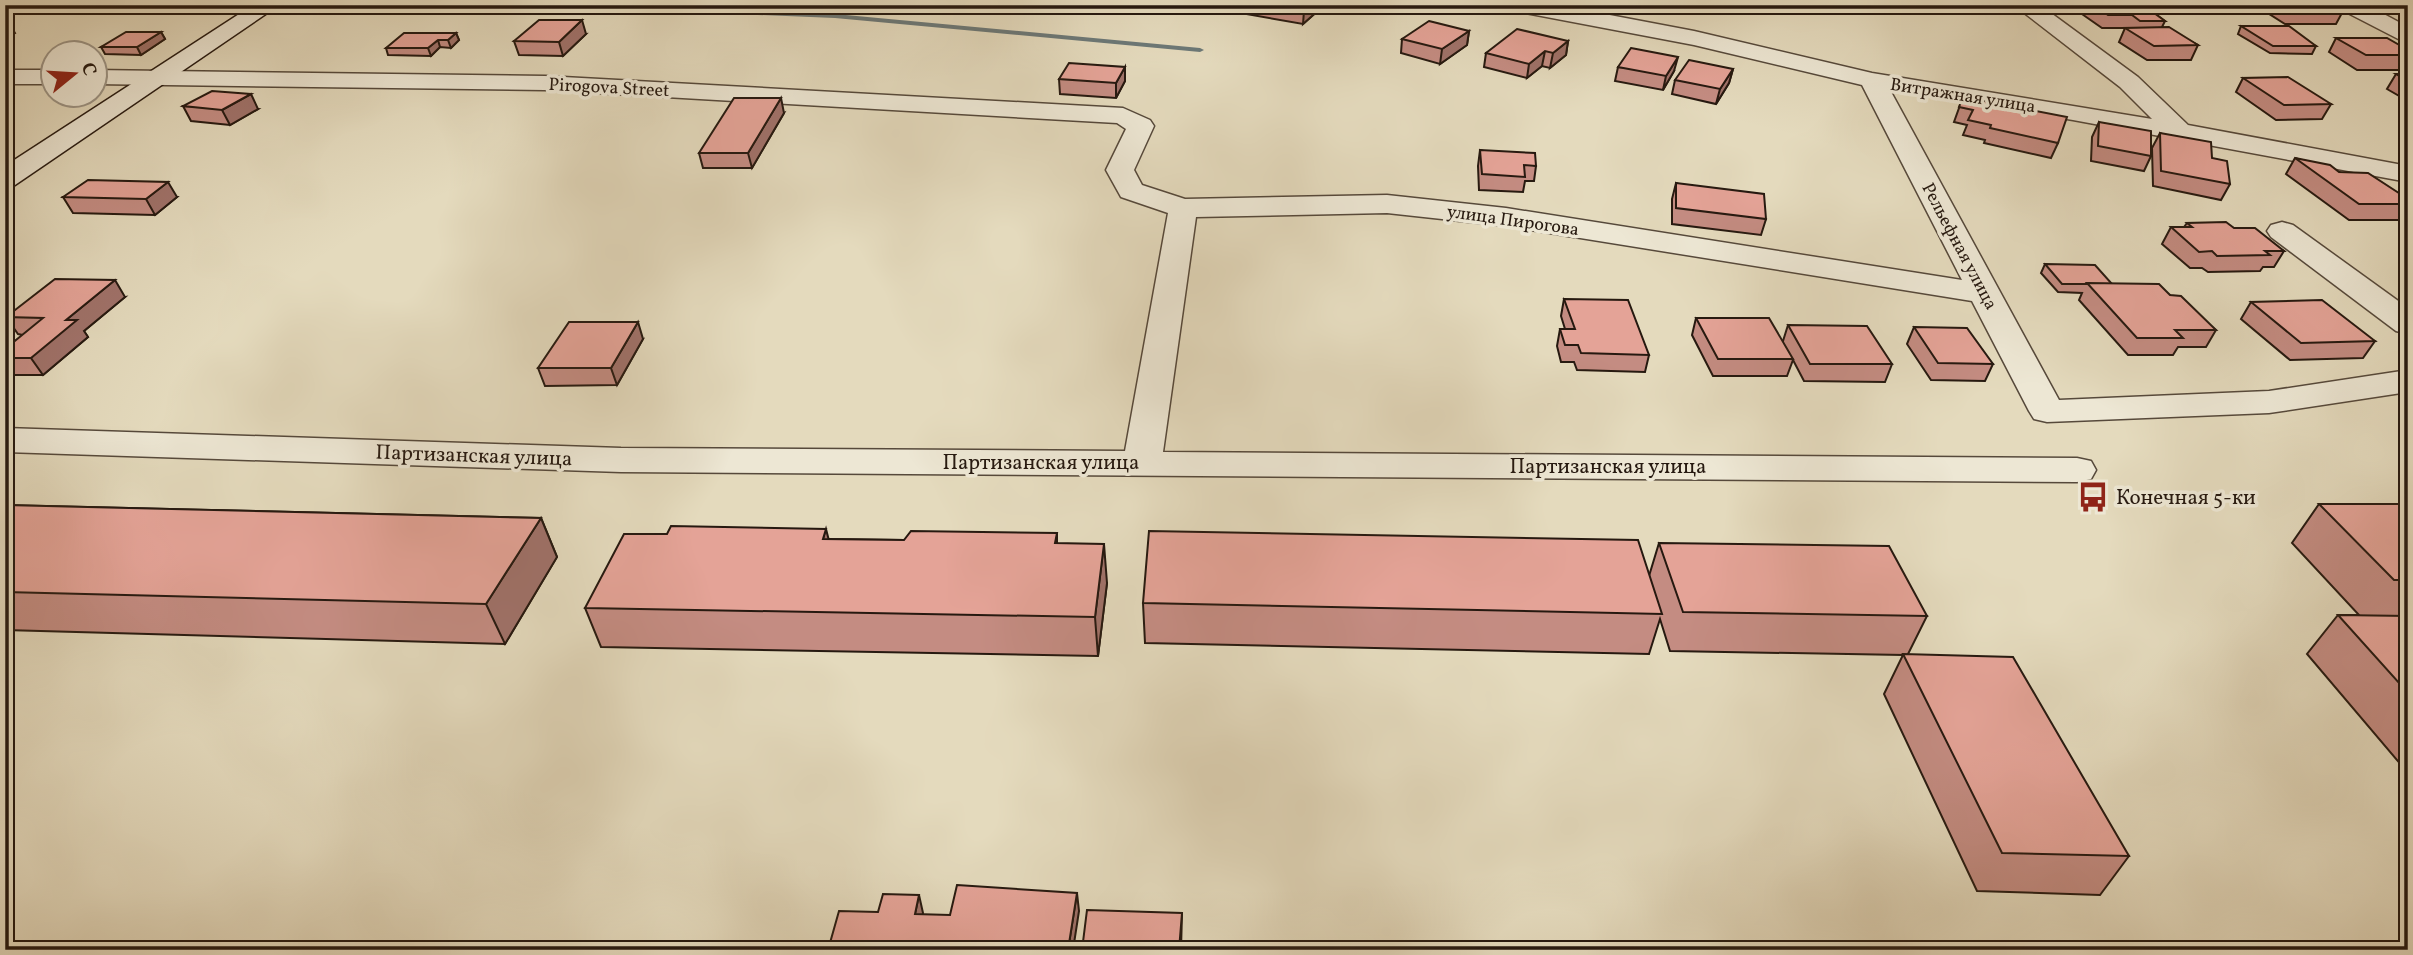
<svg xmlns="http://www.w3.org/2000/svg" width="2413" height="955" font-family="Vollkorn,serif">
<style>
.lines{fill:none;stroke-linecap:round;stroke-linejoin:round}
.stream{fill:#6c7877;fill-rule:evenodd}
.street-casing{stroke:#56493b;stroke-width:3}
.secondary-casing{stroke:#261910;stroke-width:3}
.street{fill:#ede7d4;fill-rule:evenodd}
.secondary{fill:#ede7d4;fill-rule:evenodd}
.wall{fill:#c48c82;stroke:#261910;stroke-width:2}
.shaded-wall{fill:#a0726a;stroke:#261910;stroke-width:2}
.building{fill:#e4a397;stroke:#261910;stroke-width:2}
.labels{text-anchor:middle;stroke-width:7;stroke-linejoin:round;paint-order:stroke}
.far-street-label{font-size:18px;fill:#261910;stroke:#ede7d4}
.street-label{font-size:21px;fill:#261910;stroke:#ede7d4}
.poi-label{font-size:21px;fill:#261910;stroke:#ede7d4;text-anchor:start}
</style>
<rect width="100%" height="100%" fill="#e4dabd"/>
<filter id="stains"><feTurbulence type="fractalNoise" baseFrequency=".00286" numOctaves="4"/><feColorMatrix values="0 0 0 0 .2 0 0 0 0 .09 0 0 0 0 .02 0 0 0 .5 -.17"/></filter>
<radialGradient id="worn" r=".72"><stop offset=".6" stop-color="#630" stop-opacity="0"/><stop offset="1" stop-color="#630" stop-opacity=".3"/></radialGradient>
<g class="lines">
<path class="stream" d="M554,5H617L835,14L1200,48L1204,50L1200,52L835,18L557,7Z"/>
<g class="street-casing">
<g id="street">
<path d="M1509,5H1557L1694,31L1872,73L2152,119L2120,87L2014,5H2040L2138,77L2188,125L2408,166V182L2073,120L1890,90L2059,400L2269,391L2408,370V392L2269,413L2047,422L2034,419L2029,411L1972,301L1506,226L1387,213L1196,217L1163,452L2077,458L2091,461L2096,470L2091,479L2077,482L621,472L5,452V428L621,448L1125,451L1168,213L1121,197L1106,170L1126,129L1117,123L545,90L94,84V70L545,76L1123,108L1150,120L1154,126L1134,170L1142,185L1185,199L1387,195L1506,208L1962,280L1862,85L1694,45L1520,12L1512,10Z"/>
<path d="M2339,5H2367L2408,27V44L2342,10Z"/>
<rect x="5" y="70" width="47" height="14"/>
<path d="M2282,222L2293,225L2408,308V334L2396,331L2271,237L2267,231L2271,225Z"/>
</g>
</g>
<g class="secondary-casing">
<path id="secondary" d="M253,5H279L15,185L5,187V166Z"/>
</g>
<use href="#street" class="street"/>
<use href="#secondary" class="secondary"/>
</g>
<g class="wall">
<path d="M167,5H210L207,7H167Z"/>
<path d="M1247,5H1321V8L1303,24L1246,14Z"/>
<path d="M2082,5H2143L2165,21L2162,27L2198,45L2191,60H2147L2119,42L2125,28H2102L2079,12Z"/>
<path d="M2265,5H2334L2343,11L2336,24H2285L2263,10Z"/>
<path d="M2393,5H2408V13Z"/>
<path d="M2241,26L2316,46L2312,54L2270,53L2238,34Z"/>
<path d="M1469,31L1467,45L1440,64L1401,53L1402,39Z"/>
<path d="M161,32L165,39L141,55L105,54L101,47Z"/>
<path d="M456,33L459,40L451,48L440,47L431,56L388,55L386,48Z"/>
<path d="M586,34L563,56L519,55L514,41Z"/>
<path d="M2336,38L2408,50V70H2357L2329,52Z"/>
<path d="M1568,41L1566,55L1550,68L1542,66L1527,78L1484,67L1486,53Z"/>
<path d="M1125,67V81L1116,98L1060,94L1059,79Z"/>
<path d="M1618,67L1674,71L1663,90L1615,81Z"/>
<path d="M1733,69L1729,83L1716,104L1672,94L1675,80Z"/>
<path d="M2396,74H2408V101L2387,89Z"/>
<path d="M2243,78L2331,104L2322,119L2276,120L2236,92Z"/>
<path d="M1963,97L2058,143L2051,158L1984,143L1985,140L1963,135L1967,125L1954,122Z"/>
<path d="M183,106L258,109L230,125L191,121Z"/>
<path d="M784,113L752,168H703L699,153Z"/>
<path d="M2099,122L2151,156L2144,171L2091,161L2092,137Z"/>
<path d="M2160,133L2212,158L2230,184L2221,200L2153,186L2152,148Z"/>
<path d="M1480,150L1536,166L1534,181H1525L1523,192L1479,190L1478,166Z"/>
<path d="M2295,158L2339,172L2408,199V216L2405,220H2349L2286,174Z"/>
<path d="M1676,183L1766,219L1761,235L1672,224V199Z"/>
<path d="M63,197H177L155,215L73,213Z"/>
<path d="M2187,223L2234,228L2284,251L2274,267H2263L2260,271L2208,272L2202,268H2190L2162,244L2171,227H2184Z"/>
<path d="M2045,264L2112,284L2170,295L2216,330L2206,347H2178L2173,355H2128L2079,300L2082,293L2058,292L2041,273Z"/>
<path d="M125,297L84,331L88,337L43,375H7L5,373V349L23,335L18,334L6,317Z"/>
<path d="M1564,299L1649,355L1645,372L1577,370L1574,362H1561L1557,346L1560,329H1565L1561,316Z"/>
<path d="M2251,302L2375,341L2363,358L2290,360L2241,319Z"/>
<path d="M1696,318L1783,341L1788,325L1892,364L1885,382L1804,381L1793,360L1787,376H1713L1692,335Z"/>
<path d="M1914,327L1993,364L1985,381L1931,380L1907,344Z"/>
<path d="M643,339L617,385L545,386L538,368Z"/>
<path d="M2319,504H2408V773L2307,654L2338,615H2359L2292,543Z"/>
<path d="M5,505L541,518L557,557L505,644L5,630Z"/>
<path d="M1057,533V543L1107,583L1098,656L601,647L585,608L829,539L904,540Z"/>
<path d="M1659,543L1927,616L1908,654L2129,856L2100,895L1977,891L1884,694L1903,655L1670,651L1660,619L1649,654L1145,643L1143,603L1649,576Z"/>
</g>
<g class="shaded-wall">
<path d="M1310,5H1321V8L1303,24L1304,11Z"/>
<path d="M5,20H7L15,33L5,38Z"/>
<path d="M582,20L586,34L563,56L559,42Z"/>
<path d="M1469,31L1467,45L1440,64L1442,49Z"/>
<path d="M161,32L165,39L141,55L137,47Z"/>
<path d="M456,33L459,40L451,48L448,40Z"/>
<path d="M438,40L440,47L431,56L428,48Z"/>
<path d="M1568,41L1566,55L1550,68L1553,53Z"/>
<path d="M1545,51L1542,66L1527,78L1529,64Z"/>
<path d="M1678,57L1674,71L1663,90L1666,76Z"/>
<path d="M1125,67V81L1116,98V83Z"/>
<path d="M1733,69L1729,83L1716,104L1720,89Z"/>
<path d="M251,94L258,109L230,125L222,110Z"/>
<path d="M781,98L784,113L752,168L748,153Z"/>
<path d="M168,182L177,197L155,215L146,199Z"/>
<path d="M5,243L10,250L5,253Z"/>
<path d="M115,280L125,297L84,331L88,337L43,375L31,358L66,320Z"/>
<path d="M638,322L643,339L617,385L611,368Z"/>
<path d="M541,518L557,557L505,644L486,604Z"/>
<path d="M826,529L836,568L823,539Z"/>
<path d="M1104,544L1107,583L1098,656L1095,617Z"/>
<path d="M1077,893L1079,911L1073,950H1068Z"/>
<path d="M919,895L923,913L919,932L915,914Z"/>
<path d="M1182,913L1181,950H1179Z"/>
</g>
<g class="building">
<path d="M1273,5H1310L1304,11Z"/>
<path d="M2094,5H2143L2165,21H2140L2132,15H2108Z"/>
<path d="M2284,5H2334L2343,11H2292Z"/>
<path d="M539,20H582L559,42L514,41Z"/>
<path d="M1429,21L1469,31L1442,49L1402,39Z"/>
<path d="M2241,26H2289L2316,46H2273Z"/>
<path d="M2169,27L2198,45L2154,46L2125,28Z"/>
<path d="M1517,29L1568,41L1553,53L1545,51L1529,64L1486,53Z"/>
<path d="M126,32H161L137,47H101Z"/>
<path d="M404,33H456L448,40H438L428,48H386Z"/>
<path d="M2336,38H2387L2408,50V55H2366Z"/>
<path d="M1631,48L1678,57L1666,76L1618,67Z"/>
<path d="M1689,60L1733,69L1720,89L1675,80Z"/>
<path d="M1069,63L1125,67L1116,83L1059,79Z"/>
<path d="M2396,74H2408V81Z"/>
<path d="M2288,77L2331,104L2284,105L2243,78Z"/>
<path d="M212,91L251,94L222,110L183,106Z"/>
<path d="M1963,97L2067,117L2058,143L1990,128L1991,125L1968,120L1973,110L1959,107Z"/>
<path d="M734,98H781L748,153H699Z"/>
<path d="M2099,122L2151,131V156L2098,146Z"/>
<path d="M2160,133L2211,142L2212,158L2227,161L2230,184L2161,171Z"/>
<path d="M1480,150L1535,153L1536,166L1524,165L1525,177L1482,174Z"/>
<path d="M2295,158L2330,165L2339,172L2368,173L2408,199V204H2359Z"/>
<path d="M88,180L168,182L146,199L63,197Z"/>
<path d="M1676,183L1764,194L1766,219L1676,208Z"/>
<path d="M2226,222L2234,228H2255L2284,251H2265L2270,255L2217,256L2212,251L2199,252L2171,227H2192L2187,223Z"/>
<path d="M2045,264L2095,265L2112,284H2062Z"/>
<path d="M55,279L115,280L66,320H77L31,358H5V349L43,318L6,317Z"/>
<path d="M2087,283L2159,284L2170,295L2181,296L2216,330H2175L2183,338H2137Z"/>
<path d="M1564,299L1628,300L1649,355L1581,353L1578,345H1565L1560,329H1575Z"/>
<path d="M2322,300L2375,341L2301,343L2251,302Z"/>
<path d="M1696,318H1769L1793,359H1718Z"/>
<path d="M569,322H638L611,368H538Z"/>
<path d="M1788,325L1867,326L1892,364H1810Z"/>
<path d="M1914,327L1967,328L1993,364L1938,363Z"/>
<path d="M2319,504H2408V580H2394Z"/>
<path d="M5,505L541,518L486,604L5,592Z"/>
<path d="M671,526L826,529L823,539L904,540L911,531L1057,533L1055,543L1104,544L1095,617L585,608L624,534H667Z"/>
<path d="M1149,531L1638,540L1662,614L1143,603Z"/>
<path d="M1659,543L1889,546L1927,616L1683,612Z"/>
<path d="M2338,615L2408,616V693Z"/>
<path d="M1903,654L2013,657L2129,856L2002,853Z"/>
<path d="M957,885L1077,893L1068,950H828L839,911L878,912L883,894L919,895L915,914L950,915Z"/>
<path d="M1087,910L1182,913L1179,950H1082Z"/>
</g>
<defs>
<g id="bus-bare" transform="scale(2.415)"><path d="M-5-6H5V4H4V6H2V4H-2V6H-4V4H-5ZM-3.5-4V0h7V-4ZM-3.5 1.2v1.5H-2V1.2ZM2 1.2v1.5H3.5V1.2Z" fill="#8f2418" stroke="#ede7d4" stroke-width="2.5" paint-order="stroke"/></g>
</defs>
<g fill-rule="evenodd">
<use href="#bus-bare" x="2093" y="497"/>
</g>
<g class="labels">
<g class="far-street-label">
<text transform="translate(609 87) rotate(3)" y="6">Pirogova Street</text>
<text transform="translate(1963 95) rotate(9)" y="6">Витражная улица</text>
<text transform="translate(1513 220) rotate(8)" y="6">улица Пирогова</text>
<text transform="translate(1960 246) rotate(62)" y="6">Рельефная улица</text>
</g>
<g class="street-label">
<text transform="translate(474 455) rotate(2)" y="7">Партизанская улица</text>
<text x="1041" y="469">Партизанская улица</text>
<text x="1608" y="473">Партизанская улица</text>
</g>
<g class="poi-label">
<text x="2116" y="504">Конечная 5-ки</text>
</g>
</g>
<rect width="2413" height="955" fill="none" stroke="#e4dabd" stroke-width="28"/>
<rect x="7" y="7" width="2399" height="941" fill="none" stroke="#261910" stroke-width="3.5"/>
<rect x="14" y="14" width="2385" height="927" fill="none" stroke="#261910" stroke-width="2"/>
<g transform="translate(74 74) rotate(72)"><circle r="33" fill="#ede7d4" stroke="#9d9586" stroke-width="2"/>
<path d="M0-5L12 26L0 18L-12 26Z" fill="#8f2418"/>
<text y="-10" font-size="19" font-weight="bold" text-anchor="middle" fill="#261910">С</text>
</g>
<rect width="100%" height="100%" filter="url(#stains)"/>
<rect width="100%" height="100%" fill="url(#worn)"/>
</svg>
